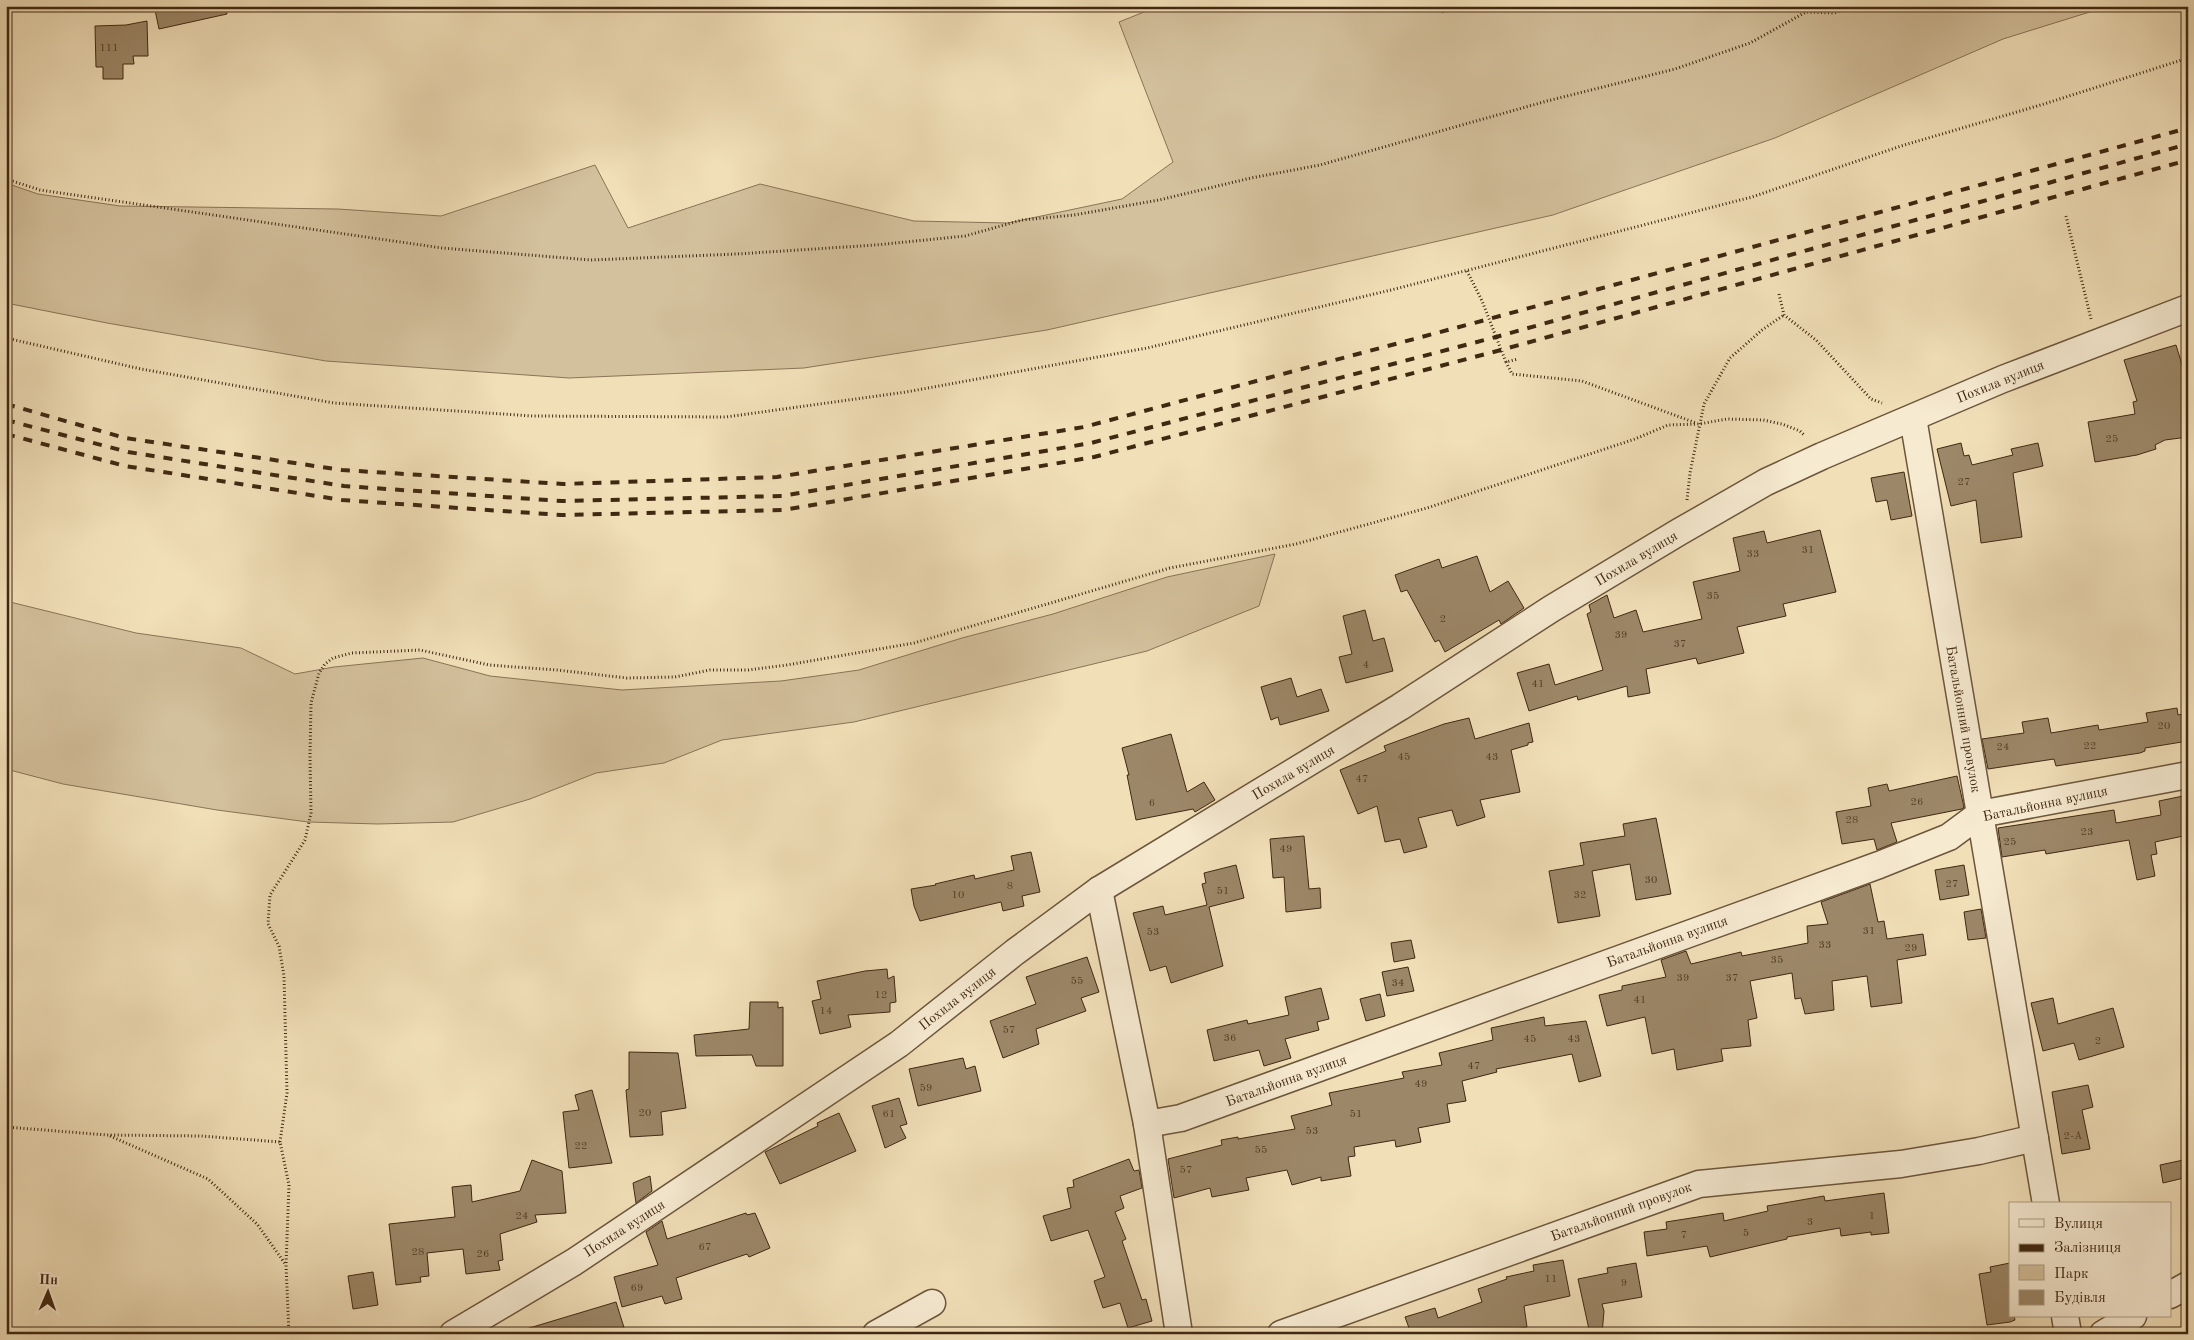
<svg xmlns="http://www.w3.org/2000/svg" width="2194" height="1340" font-family="'Old Standard TT',serif">
<style>
.green{fill:#d3c09c;stroke:#8a7456}
.building{fill:#9c8768;stroke:#402811}
.lines{fill:none;stroke-linecap:round;stroke-linejoin:round}
.minor-casing{stroke:#6c563b;stroke-width:29}
.path{stroke:#402811;stroke-width:3;stroke-dasharray:1 2.5;stroke-linecap:butt}
.minor{stroke:#f6ead1;stroke-width:26}
.rail{stroke:#402811;stroke-width:4;stroke-dasharray:9 9;stroke-linecap:butt}
.labels{text-anchor:middle;stroke-width:5;stroke-linejoin:round;paint-order:stroke}
.number-label{font-size:11px;fill:#574027}
.street-label{font-size:14px;fill:#402811;stroke:#f6ead1}
</style>
<rect width="100%" height="100%" fill="#f1dfb8"/>
<filter id="stains"><feTurbulence type="fractalNoise" baseFrequency=".004" numOctaves="4"/><feColorMatrix values="0 0 0 0 .2 0 0 0 0 .09 0 0 0 0 .02 0 0 0 .5 -.17"/></filter>
<radialGradient id="worn" r=".72"><stop offset=".6" stop-color="#630" stop-opacity="0"/><stop offset="1" stop-color="#630" stop-opacity=".3"/></radialGradient>
<g class="green">
<path d="M1159,6H1439L1442,13L1460,6H2109L2003,39L1775,138L1553,215L1047,330L804,368L569,378L326,361L107,323L6,303V183L38,194L120,206L338,209L441,216L595,165L628,228L760,184L914,221L1008,223L1122,199L1173,162L1119,22Z"/>
<path d="M1275,554L1259,606L1147,651L854,722L722,740L664,763L596,773L530,799L453,822L378,824L308,822L217,810L63,784L6,769V601L136,633L241,648L295,674L334,667L423,658L490,676L622,690L781,681L859,670L962,638L1053,614L1167,577Z"/>
</g>
<g class="building">
<path d="M170,6H226L227,14L159,29L155,10Z"/>
<path d="M147,21L148,56H133L134,64H123V79H103V67H96L95,26L126,25Z"/>
<path d="M2176,345L2188,384V437L2165,440L2155,445L2156,449L2137,455L2095,462L2088,422L2135,414L2133,402L2137,401L2124,360Z"/>
<path d="M1961,443L1964,456L1969,455L1972,465L2013,455L2011,449L2038,443L2043,466L2013,473L2022,537L1981,543L1976,500L1951,506L1937,449Z"/>
<path d="M1904,472L1912,516L1891,520L1887,500L1876,502L1871,478Z"/>
<path d="M1820,530L1836,592L1783,604L1786,616L1737,627L1744,653L1698,664L1696,658L1646,669L1650,693L1628,697L1627,686L1578,700L1577,696L1529,711L1517,673L1549,664L1555,685L1603,670L1587,614L1591,612L1589,605L1607,595L1614,618L1636,610L1643,632L1702,619L1693,582L1740,571L1733,538L1764,531L1767,543Z"/>
<path d="M1477,556L1490,592L1508,581L1524,608L1501,624L1499,620L1445,652L1439,640L1435,642L1407,590L1401,592L1395,575L1439,559L1442,568Z"/>
<path d="M1365,610L1373,641L1384,638L1393,671L1346,683L1339,657L1352,654L1343,616Z"/>
<path d="M1291,678L1297,697L1321,689L1329,711L1280,725L1278,717L1271,720L1261,687Z"/>
<path d="M2177,708L2178,715L2188,713V741L2145,748V751L2140,753L2056,766L2054,759L1988,769L1982,739L2024,733L2022,722L2048,718L2051,733L2098,725L2099,730L2148,722L2146,713Z"/>
<path d="M1469,718L1475,739L1529,723L1533,742L1528,743V745L1511,750L1520,792L1480,800L1485,817L1457,826L1452,810L1418,818L1427,847L1404,853L1400,839L1385,842L1377,806L1358,814L1340,770L1386,751L1384,746L1444,724Z"/>
<path d="M1171,734L1187,792L1204,782L1215,800L1195,812L1193,809L1136,820L1127,775H1129L1122,748Z"/>
<path d="M1957,776L1964,807L1962,809L1891,823L1897,842L1877,850L1874,839L1842,844L1836,812L1871,806L1868,788L1887,784L1889,791Z"/>
<path d="M2188,795V835L2155,842L2157,854L2151,855L2155,876L2137,880L2129,840L2046,854L2045,850L2002,857L1998,828L2114,810L2116,823L2161,815L2159,801Z"/>
<path d="M1656,818L1671,894L1636,900L1630,864L1592,871L1600,916L1558,923L1549,871L1584,865L1580,843L1625,836L1623,824Z"/>
<path d="M1304,836L1309,889L1320,888L1321,908L1286,912L1284,877L1273,878L1270,839Z"/>
<path d="M1031,852L1040,892L1022,896L1024,906L1003,911L1001,902L920,921L914,906L911,889L936,885L935,884L974,875L975,879L1014,870L1011,856Z"/>
<path d="M1236,865L1244,898L1209,907L1223,966L1171,983L1166,966L1150,971L1133,913L1163,906L1165,915L1207,905L1202,884L1206,883L1204,873Z"/>
<path d="M1964,865L1969,895L1940,900L1935,870Z"/>
<path d="M1870,884L1878,922L1884,921L1887,939L1923,934L1926,955L1897,960L1902,1003L1871,1007L1867,976L1832,981L1834,1010L1805,1014L1801,998L1795,999L1792,973L1750,981L1757,1018L1748,1020L1751,1046L1721,1049L1723,1061L1677,1070L1674,1049L1652,1054L1645,1017L1607,1026L1599,995L1622,990V986L1666,977L1661,960L1686,951L1691,964L1741,952L1742,956L1808,943L1807,926L1828,924L1821,902Z"/>
<path d="M1981,909L1986,938L1968,940L1964,912Z"/>
<path d="M1411,940L1415,958L1394,962L1391,943Z"/>
<path d="M1087,957L1099,992L1081,998L1086,1011L1036,1029L1039,1044L1003,1058L990,1021L1036,1004L1026,977Z"/>
<path d="M1408,967L1414,991L1387,996L1382,972Z"/>
<path d="M887,969L888,979L894,976L896,1002L890,1003V1012L848,1015L851,1027L820,1034L812,1001L821,999L817,981L865,971Z"/>
<path d="M1321,988L1329,1019L1317,1022L1319,1030L1285,1039L1291,1058L1264,1066L1259,1050L1214,1061L1207,1030L1247,1020L1248,1024L1289,1015L1285,997Z"/>
<path d="M1380,994L1385,1016L1366,1021L1360,999Z"/>
<path d="M2053,998L2058,1024L2113,1008L2124,1047L2079,1060L2074,1043L2043,1051L2031,1003Z"/>
<path d="M750,1002H778V1008L783,1007V1066H756L752,1055L696,1056L694,1035L749,1029Z"/>
<path d="M1544,1017L1545,1026L1586,1021L1601,1076L1579,1082L1572,1054L1496,1069L1497,1072L1462,1081L1466,1101L1447,1104L1450,1122L1418,1128L1421,1142L1396,1147L1395,1140L1354,1147L1355,1156L1348,1157L1351,1176L1321,1181V1177L1292,1185L1287,1170L1246,1178L1249,1190L1212,1197L1210,1188L1174,1198L1168,1159L1222,1145L1221,1140L1238,1137V1139L1295,1129L1291,1116L1332,1105L1329,1093L1404,1078L1402,1072L1442,1065L1439,1053L1493,1040L1491,1028Z"/>
<path d="M629,1052L678,1053L686,1108L661,1112L663,1135L630,1137L626,1090L629,1089Z"/>
<path d="M963,1058L966,1069L975,1066L981,1091L918,1106L909,1069Z"/>
<path d="M2088,1085L2093,1107L2082,1110L2090,1149L2062,1154L2052,1092Z"/>
<path d="M592,1090L612,1163L569,1168L563,1112L579,1110L575,1095Z"/>
<path d="M899,1098L907,1124L900,1126L906,1138L885,1148L872,1106Z"/>
<path d="M839,1113L856,1151L780,1184L765,1152L818,1126L817,1123Z"/>
<path d="M1129,1159L1134,1171L1139,1170L1142,1188L1120,1196L1124,1208L1115,1212L1126,1239L1122,1241L1142,1300L1146,1299L1152,1321L1128,1328L1120,1303L1103,1308L1094,1281L1105,1277L1088,1230L1051,1241L1043,1216L1071,1208L1067,1188L1074,1187L1073,1180Z"/>
<path d="M2188,1159V1177L2163,1183L2160,1165Z"/>
<path d="M532,1160L562,1171L566,1213L535,1215L537,1222L500,1234L503,1260L498,1261L500,1270L466,1274L463,1249L427,1253L429,1276L420,1277L421,1282L396,1285L389,1224L455,1217L452,1187L471,1185L472,1202L520,1191Z"/>
<path d="M650,1176L652,1191L636,1203L633,1183Z"/>
<path d="M1884,1193L1889,1233L1871,1235V1232L1841,1236L1840,1228L1787,1237V1239L1710,1257L1707,1246L1647,1256L1644,1232L1667,1229L1666,1222L1723,1213L1724,1221L1768,1211L1767,1206L1824,1196L1825,1201Z"/>
<path d="M746,1213L747,1215L755,1213L770,1248L749,1257L747,1254L676,1278L682,1299L665,1304L662,1296L622,1307L614,1277L658,1265L646,1232L662,1221L667,1239Z"/>
<path d="M1563,1260L1570,1296L1524,1306L1527,1327L1515,1329L1516,1334H1401L1400,1331L1409,1328L1405,1317L1435,1308L1438,1318L1482,1302L1478,1289L1507,1279L1506,1277L1534,1271L1533,1265Z"/>
<path d="M1636,1263L1642,1297L1602,1304L1604,1311L1602,1334H1590L1578,1279L1608,1273L1607,1268Z"/>
<path d="M2010,1263V1316H2014L2015,1320L2010,1322L1987,1325L1979,1274L1991,1272L1990,1267Z"/>
<path d="M373,1272L378,1305L353,1309L348,1276Z"/>
<path d="M616,1302L626,1334H527L526,1329Z"/>
</g>
<g class="lines">
<g class="minor-casing">
<g id="minor">
<path d="M1913,418L2046,1204"/>
<path d="M1099,890L1147,1124L1179,1334"/>
<path d="M1147,1124L1181,1118L1879,865L1949,837L1980,814L2188,775"/>
<path d="M2170,1295L2188,1285"/>
<path d="M2065,1316L2068,1334"/>
<path d="M453,1334L574,1262L899,1044L1015,952L1099,890L1400,707L1551,609L1679,532L1766,482L1822,456L2003,379L2188,308"/>
<path d="M876,1334L932,1303"/>
<path d="M1281,1334L1699,1184L1901,1164L1979,1151L2035,1138"/>
<path d="M2103,1334L2133,1316"/>
</g>
</g>
<g class="path">
<path d="M6,179L40,190L442,248L591,260L737,254L876,245L965,236L1022,220L1074,215L1159,200L1251,178L1320,165L1547,101L1675,69L1750,43L1806,12L1834,13L1856,6"/>
<path d="M2066,216L2091,319"/>
<path d="M1467,271L1482,301L1506,362L1518,359"/>
<path d="M1779,294L1784,315L1816,340L1871,399L1882,403"/>
<path d="M6,338L141,369L334,403L533,416L726,417L906,392L1147,348L1391,290L1752,197L1901,146L2044,104L2188,58"/>
<path d="M1506,362L1512,374L1582,381L1696,423"/>
<path d="M1687,500L1690,473L1704,404L1730,358L1762,330L1784,315"/>
<path d="M6,1127L107,1135L201,1136L280,1142L289,1185L286,1265L289,1334"/>
<path d="M110,1136L208,1179L257,1224L286,1265"/>
<path d="M280,1142L287,1093L284,976L279,946L268,924L270,895L305,840L311,813L310,756L311,703L319,673L325,664L333,658L352,653L420,650L489,665L557,670L627,678L675,677L710,670H748L787,665L914,643L1170,568L1296,544L1427,508L1635,439L1668,425L1699,424L1727,419L1763,420L1782,424L1800,431L1805,436"/>
</g>
<use href="#minor" class="minor"/>
<g class="rail">
<path d="M6,404L125,438L342,470L563,484L777,477L1084,427L1489,319L2188,128"/>
<path d="M6,420L128,452L344,486L562,501L782,496L1091,443L1496,337L2188,144"/>
<path d="M6,434L125,466L342,500L561,515L783,510L1094,457L1501,350L2188,160"/>
</g>
</g>
<g class="labels">
<g class="number-label">
<text x="109" y="51">111</text>
<text x="2112" y="442">25</text>
<text x="1964" y="485">27</text>
<text x="1808" y="553">31</text>
<text x="1753" y="557">33</text>
<text x="1713" y="599">35</text>
<text x="1443" y="622">2</text>
<text x="1621" y="638">39</text>
<text x="1680" y="647">37</text>
<text x="1366" y="668">4</text>
<text x="1538" y="687">41</text>
<text x="2164" y="729">20</text>
<text x="2090" y="749">22</text>
<text x="2003" y="750">24</text>
<text x="1404" y="760">45</text>
<text x="1492" y="760">43</text>
<text x="1362" y="782">47</text>
<text x="1917" y="805">26</text>
<text x="1152" y="806">6</text>
<text x="1852" y="823">28</text>
<text x="2087" y="835">23</text>
<text x="2010" y="845">25</text>
<text x="1286" y="852">49</text>
<text x="1651" y="883">30</text>
<text x="1952" y="887">27</text>
<text x="1010" y="889">8</text>
<text x="1223" y="894">51</text>
<text x="958" y="898">10</text>
<text x="1580" y="898">32</text>
<text x="1869" y="934">31</text>
<text x="1153" y="935">53</text>
<text x="1825" y="948">33</text>
<text x="1911" y="951">29</text>
<text x="1777" y="963">35</text>
<text x="1683" y="981">39</text>
<text x="1732" y="981">37</text>
<text x="1077" y="984">55</text>
<text x="1398" y="986">34</text>
<text x="881" y="998">12</text>
<text x="1640" y="1003">41</text>
<text x="826" y="1014">14</text>
<text x="1009" y="1033">57</text>
<text x="1230" y="1041">36</text>
<text x="1530" y="1042">45</text>
<text x="1574" y="1042">43</text>
<text x="2098" y="1044">2</text>
<text x="1474" y="1069">47</text>
<text x="1421" y="1087">49</text>
<text x="926" y="1091">59</text>
<text x="645" y="1116">20</text>
<text x="889" y="1117">61</text>
<text x="1356" y="1117">51</text>
<text x="1312" y="1134">53</text>
<text x="2073" y="1139">2-А</text>
<text x="581" y="1149">22</text>
<text x="1261" y="1153">55</text>
<text x="1186" y="1173">57</text>
<text x="522" y="1219">24</text>
<text x="1872" y="1219">1</text>
<text x="1810" y="1225">3</text>
<text x="1746" y="1236">5</text>
<text x="1684" y="1238">7</text>
<text x="705" y="1250">67</text>
<text x="418" y="1255">28</text>
<text x="483" y="1257">26</text>
<text x="1551" y="1282">11</text>
<text x="1624" y="1286">9</text>
<text x="637" y="1291">69</text>
</g>
<g class="street-label">
<text transform="translate(2000 381) rotate(-22)" y="5">Похила вулиця</text>
<text transform="translate(1636 558) rotate(-31)" y="5">Похила вулиця</text>
<text transform="translate(1964 719) rotate(80)" y="5">Батальйонний провулок</text>
<text transform="translate(1293 772) rotate(-31)" y="5">Похила вулиця</text>
<text transform="translate(2045 803) rotate(-12)" y="5">Батальйонна вулиця</text>
<text transform="translate(1667 941) rotate(-20)" y="5">Батальйонна вулиця</text>
<text transform="translate(957 998) rotate(-38)" y="5">Похила вулиця</text>
<text transform="translate(1286 1080) rotate(-20)" y="5">Батальйонна вулиця</text>
<text transform="translate(1621 1211) rotate(-20)" y="5">Батальйонний провулок</text>
<text transform="translate(624 1228) rotate(-33)" y="5">Похила вулиця</text>
</g>
</g>
<rect width="2194" height="1340" fill="none" stroke="#f1dfb8" stroke-width="25"/>
<rect x="8" y="8" width="2179" height="1325" fill="none" stroke="#402811" stroke-width="2.5"/>
<rect x="12" y="12" width="2169" height="1315" fill="none" stroke="#402811"/>
<rect x="2009" y="1202" width="162" height="115" fill="#f6ead1" stroke="#ad9c84"/>
<rect x="2019" y="1219" width="25" height="8" fill="#f6ead1" stroke="#ad9c84"/>
<text x="2054" y="1228" font-size="15" fill="#402811">Вулиця</text>
<rect x="2019" y="1244" width="25" height="8" fill="#402811" stroke="#ad9c84"/>
<text x="2054" y="1252" font-size="15" fill="#402811">Залізниця</text>
<rect x="2019" y="1265" width="25" height="15" fill="#d3c09c" stroke="#ad9c84"/>
<text x="2054" y="1278" font-size="15" fill="#402811">Парк</text>
<rect x="2019" y="1290" width="25" height="15" fill="#9c8768" stroke="#ad9c84"/>
<text x="2054" y="1302" font-size="15" fill="#402811">Будівля</text>
<g transform="translate(48 1292) rotate(2)" stroke="#f6ead1" stroke-width="4" paint-order="stroke">
<path d="M0-4L9 19L0 12L-9 19Z" fill="#402811"/>
<text y="-8" font-size="14" font-weight="bold" text-anchor="middle" fill="#402811">Пн</text>
</g>
<rect width="100%" height="100%" filter="url(#stains)"/>
<rect width="100%" height="100%" fill="url(#worn)"/>
</svg>
